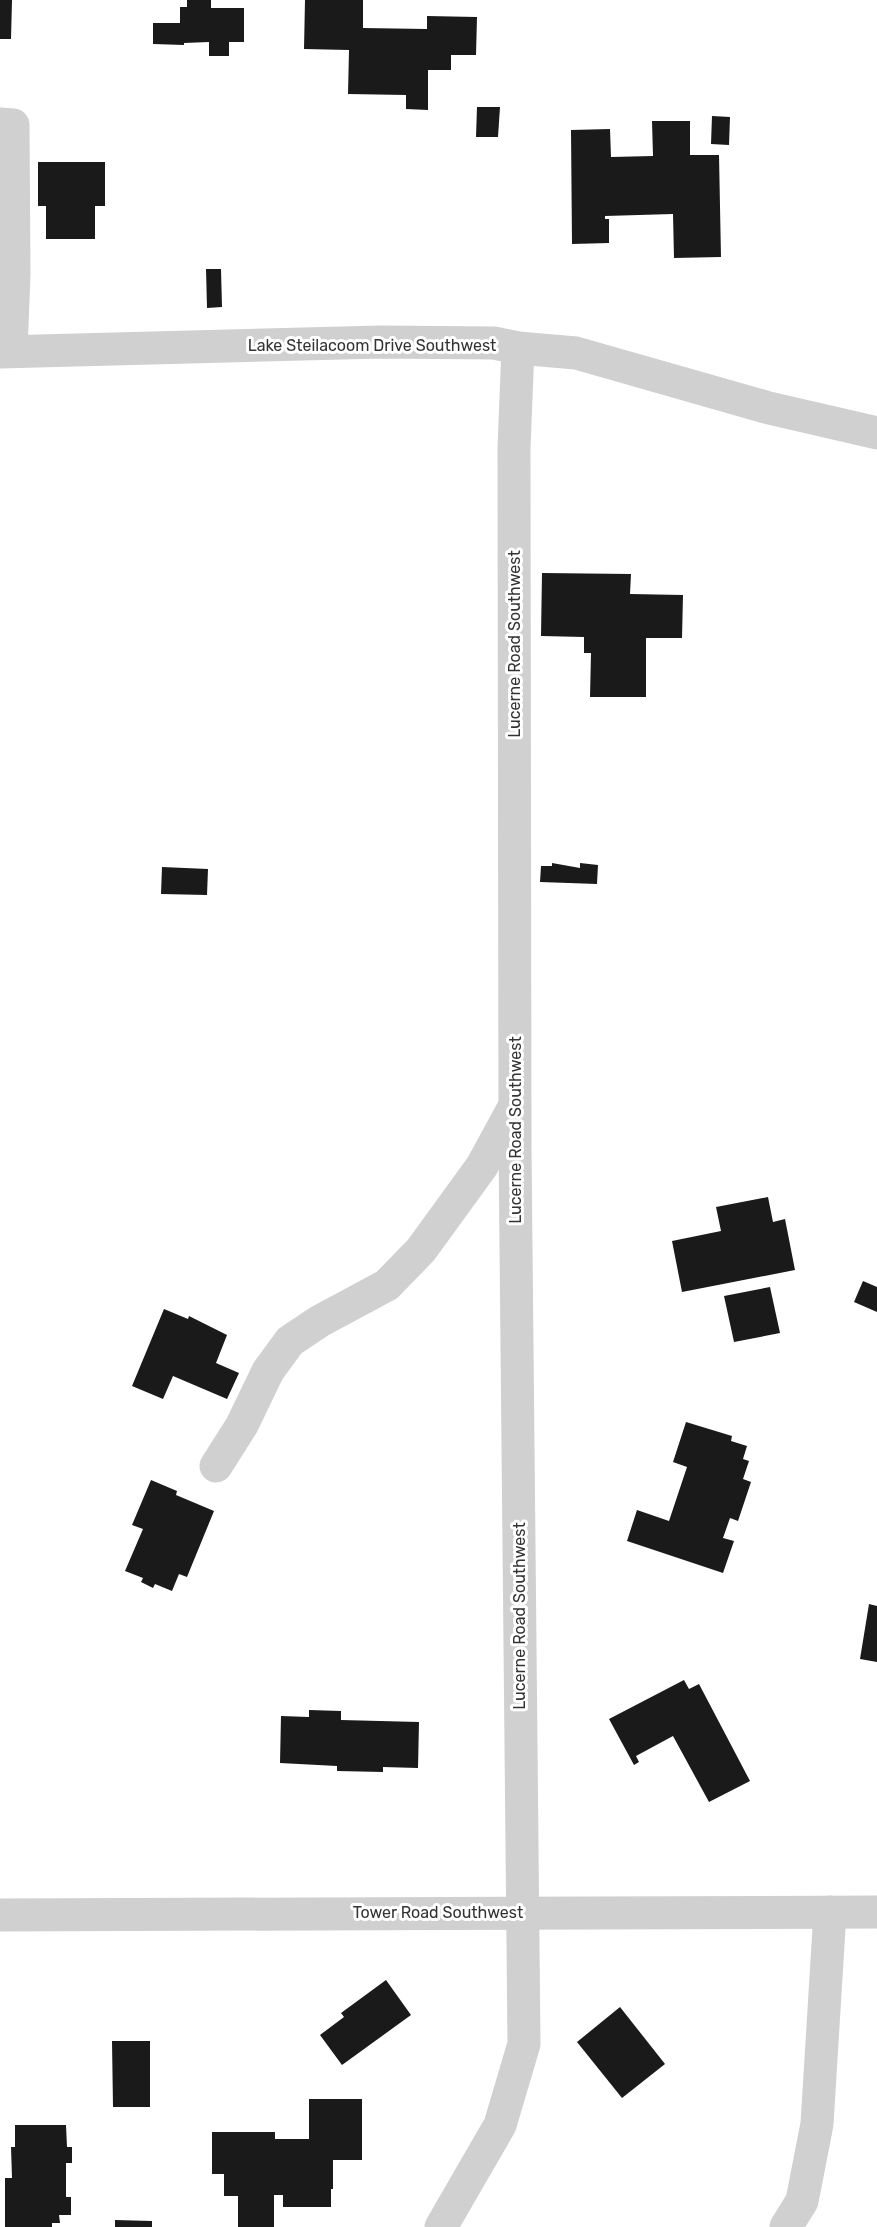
<svg xmlns="http://www.w3.org/2000/svg" width="877" height="2227" font-family="Rubik,sans-serif">
<style>
.building{fill:#1a1a1a}
.lines{fill:none;stroke-linecap:round;stroke-linejoin:round}
.minor{stroke:#d0d0d0;stroke-width:33}
.labels{text-anchor:middle;stroke-width:6;stroke-linejoin:round;paint-order:stroke}
.street-label{font-size:16px;fill:#333;stroke:#fff}
</style>
<rect width="100%" height="100%" fill="#fff"/>
<g class="building">
<path d="M0,0H12L11,39H0Z"/>
<path d="M187,0H211V8H244V42H229V56H209V42L184,43V45L153,44V23H180V7H187Z"/>
<path d="M305,0H363V28L427,29V16L477,17L476,55H451V70H428V110L406,109V95L348,94L349,50L304,49Z"/>
<path d="M477,107H500L498,137H476Z"/>
<path d="M712,116L730,117L729,145L711,144Z"/>
<path d="M652,121H690V155H719L721,257L674,258L673,214L605,216V219H609V243L572,244L571,130L610,129L611,157L653,156Z"/>
<path d="M38,162H105V206H95V239H46V206H38Z"/>
<path d="M206,269H221L222,307L207,308Z"/>
<path d="M542,573L631,574L630,594L683,595L682,638H646V697H590L591,653H584V637L541,636Z"/>
<path d="M552,863L580,868V863L598,865L597,884L540,882L541,866H552Z"/>
<path d="M162,867L208,869L207,895L161,894Z"/>
<path d="M768,1197L773,1222L785,1219L795,1270L682,1292L672,1241L721,1231L716,1207Z"/>
<path d="M863,1281L877,1287V1312L854,1302Z"/>
<path d="M770,1287L780,1333L734,1342L724,1296Z"/>
<path d="M164,1309L188,1319L189,1316L227,1335L216,1363L239,1373L227,1399L173,1376L163,1399L132,1386Z"/>
<path d="M686,1422L732,1436L731,1441L747,1446L743,1459L749,1461L743,1479L751,1482L738,1521L730,1518L723,1538L734,1541L723,1573L627,1541L637,1510L669,1521L687,1467L673,1462Z"/>
<path d="M151,1480L177,1491L176,1495L214,1511L187,1577L179,1574L172,1591L155,1584L153,1588L141,1582L143,1578L125,1571L143,1529L132,1525Z"/>
<path d="M869,1604L877,1606V1662L860,1659Z"/>
<path d="M684,1680L689,1689L699,1684L750,1781L709,1802L673,1736L636,1756L639,1762L634,1765L609,1719Z"/>
<path d="M309,1710L341,1711V1720L419,1722L418,1768L383,1767V1772L337,1771V1766L280,1763L281,1716L309,1717Z"/>
<path d="M386,1980L411,2015L342,2065L320,2035L344,2017L341,2013Z"/>
<path d="M620,2007L665,2064L622,2098L577,2042Z"/>
<path d="M112,2041H150V2107H113Z"/>
<path d="M309,2099H362V2160H333V2189H331V2207H283V2195H274V2227H238V2196H224V2174H212V2132H275V2139H309Z"/>
<path d="M15,2125H66L67,2147H72V2163H66V2197H71V2215H59L60,2223H52V2227H5V2178H12L11,2147H15Z"/>
<path d="M115,2220L152,2221V2227H115Z"/>
</g>
<g class="lines">
<g class="minor">
<path d="M0,124L13,125L14,274L11,351"/>
<path d="M0,352L381,342L494,343L518,348L576,353L769,408L877,433"/>
<path d="M216,1466L242,1425L268,1371L290,1341L320,1321L387,1285L421,1250L482,1166L513,1109"/>
<path d="M0,1915L877,1912"/>
<path d="M441,2227L500,2125L524,2044L515,1147L514,448L518,348"/>
<path d="M786,2227L802,2201L817,2124L830,1912"/>
</g>
</g>
<g class="labels">
<g class="street-label">
<text x="372" y="351">Lake Steilacoom Drive Southwest</text>
<text transform="translate(514 644) rotate(-90)" y="6">Lucerne Road Southwest</text>
<text transform="translate(515 1130) rotate(-90)" y="6">Lucerne Road Southwest</text>
<text transform="translate(519 1616) rotate(-90)" y="6">Lucerne Road Southwest</text>
<text x="438" y="1918">Tower Road Southwest</text>
</g>
</g>
</svg>
